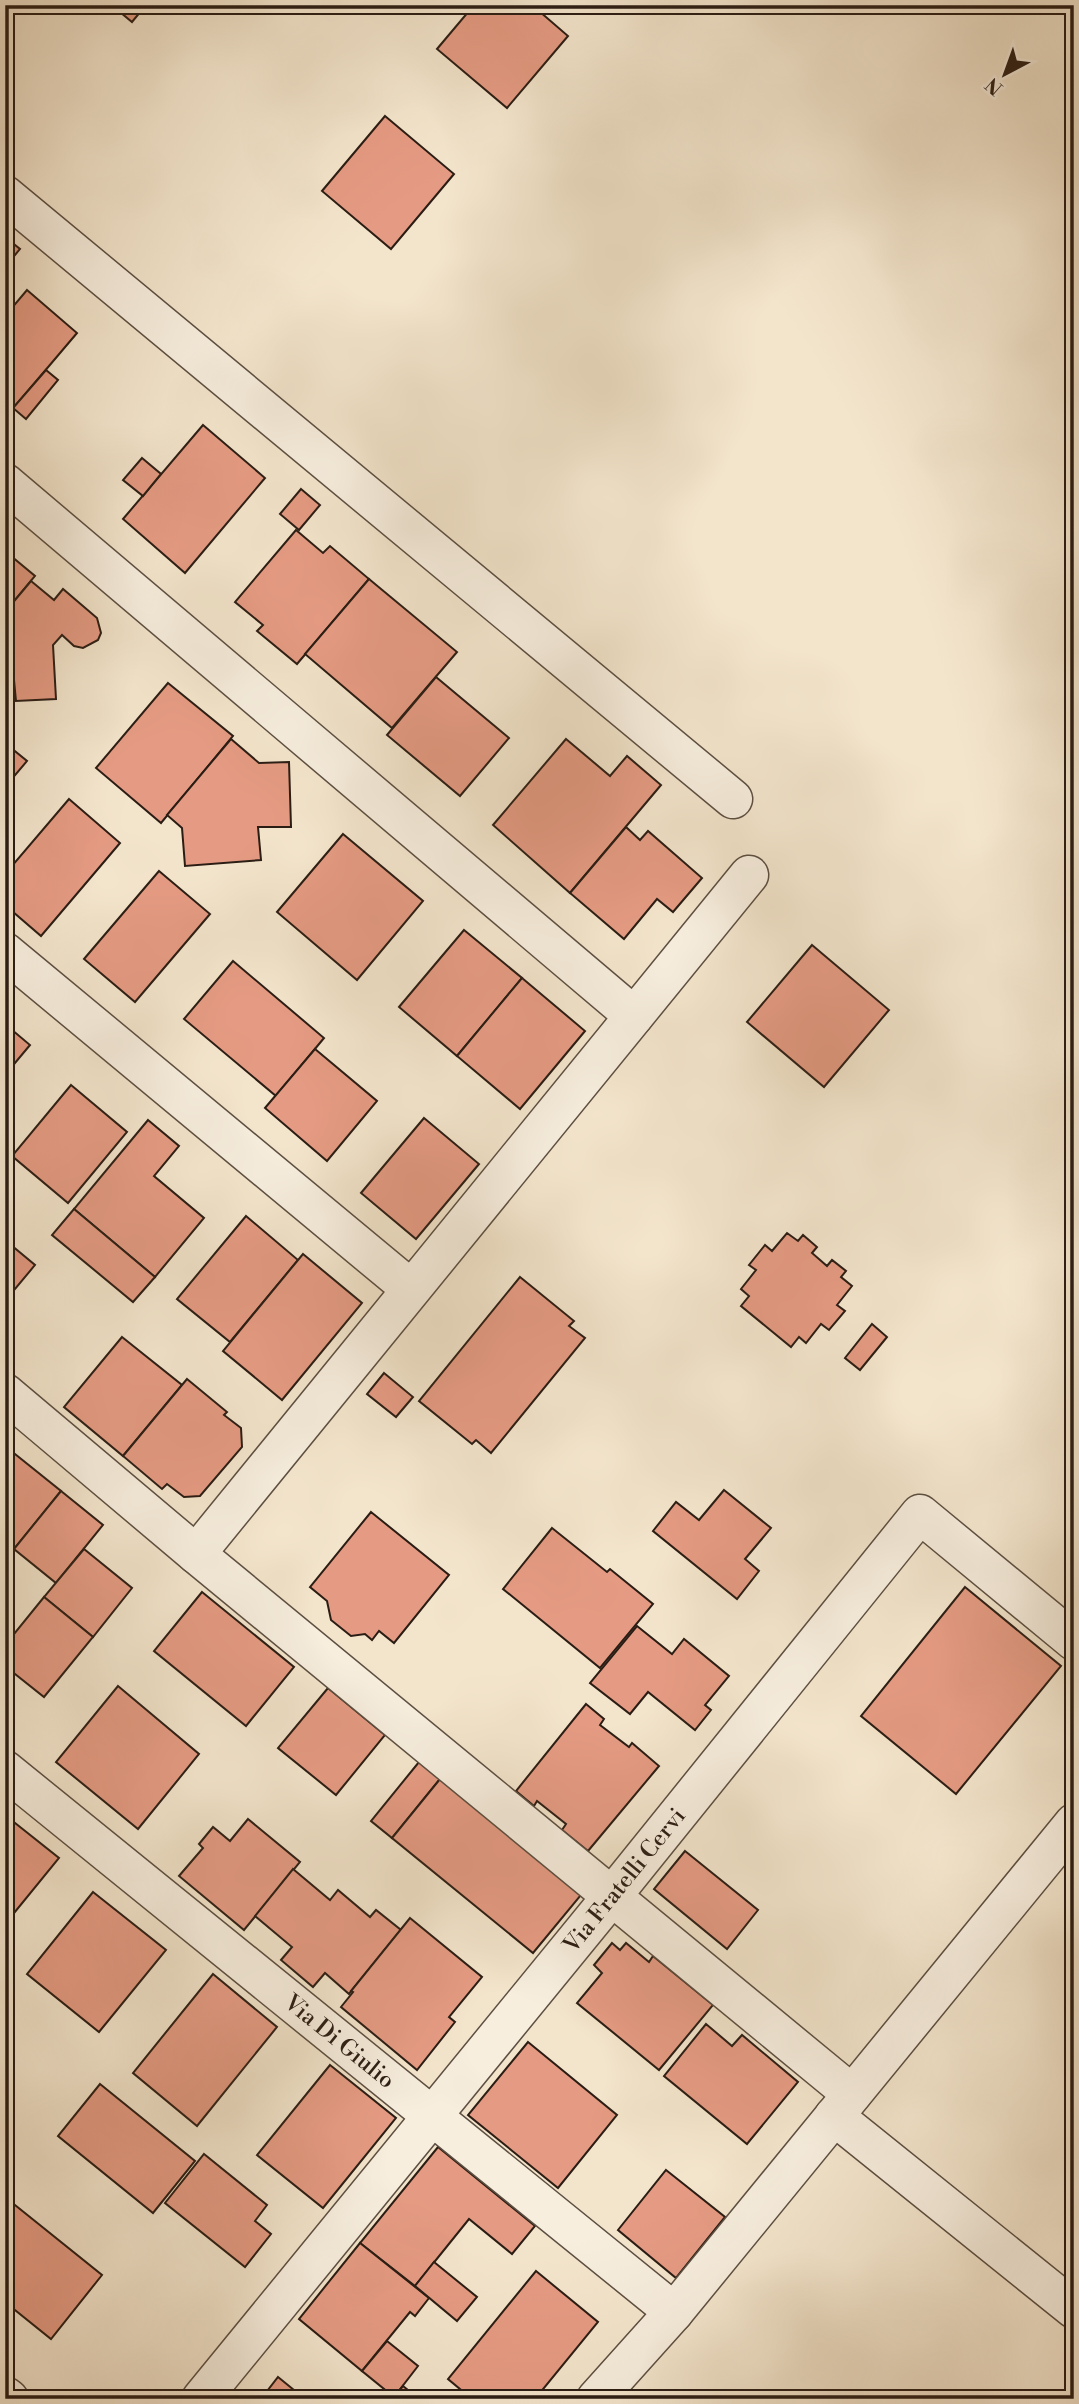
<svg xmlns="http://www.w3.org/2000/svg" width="1079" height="2404" font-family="'Libre Bodoni',serif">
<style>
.building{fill:#e59b83;stroke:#2b1d14;stroke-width:2}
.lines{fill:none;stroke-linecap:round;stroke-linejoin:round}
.minor-casing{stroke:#5d4f42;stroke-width:41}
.minor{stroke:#f7eede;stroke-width:38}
.labels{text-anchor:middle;stroke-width:7;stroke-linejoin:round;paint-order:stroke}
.street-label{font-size:23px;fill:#2b1d14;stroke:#f7eede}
</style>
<rect width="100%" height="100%" fill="#f3e5cc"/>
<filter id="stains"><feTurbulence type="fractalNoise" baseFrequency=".00286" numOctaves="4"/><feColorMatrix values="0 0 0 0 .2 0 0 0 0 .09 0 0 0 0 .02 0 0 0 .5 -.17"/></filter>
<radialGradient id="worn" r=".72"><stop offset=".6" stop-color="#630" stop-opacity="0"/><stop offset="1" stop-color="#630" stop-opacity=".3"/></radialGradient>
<g class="building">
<path d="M125,5H146L132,22L120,12Z"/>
<path d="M474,5H532L568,36L507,108L437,49Z"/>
<path d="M385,116L454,174L391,249L322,191Z"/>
<path d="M5,237L20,249L5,267Z"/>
<path d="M27,290L77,333L10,412L5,408V316Z"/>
<path d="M46,370L58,380L26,419L13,408Z"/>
<path d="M203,425L265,478L185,573L123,519Z"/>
<path d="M142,458L161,474L143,496L123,480Z"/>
<path d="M301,489L320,505L299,530L280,514Z"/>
<path d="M296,530L323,553L330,546L369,579L297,664L257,631L263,625L235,602Z"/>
<path d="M5,551L35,576L5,612Z"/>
<path d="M369,579L457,652L392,728L305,654Z"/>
<path d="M31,581L54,600L63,589L97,618L101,633L98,640L83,648L74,646L62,635L53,645L56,699L16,701L14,680H5V612Z"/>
<path d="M436,677L509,738L460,796L387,735Z"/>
<path d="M168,683L233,736L161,823L96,768Z"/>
<path d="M231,739L259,763L289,762L291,827H258L261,860L185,866L182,828L167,815Z"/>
<path d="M566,739L610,776L627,756L661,785L570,893L493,825Z"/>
<path d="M5,743L27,761L5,787Z"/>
<path d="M69,799L120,843L41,936L5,905V874Z"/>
<path d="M626,827L640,840L648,831L702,878L673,912L657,899L624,939L570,893Z"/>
<path d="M343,834L423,901L357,980L277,912Z"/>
<path d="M159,871L210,914L135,1002L84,959Z"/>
<path d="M464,930L522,978L457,1056L399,1007Z"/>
<path d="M812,945L889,1010L824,1087L747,1022Z"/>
<path d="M233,961L324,1038L276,1096L184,1019Z"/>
<path d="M522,978L585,1031L520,1109L457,1056Z"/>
<path d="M5,1024L30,1045L5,1075Z"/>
<path d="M315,1049L377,1101L327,1161L265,1108Z"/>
<path d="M71,1085L127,1132L68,1203L12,1156Z"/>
<path d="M424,1118L479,1164L416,1239L361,1193Z"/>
<path d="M148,1120L179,1146L154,1176L204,1218L155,1277L74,1209Z"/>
<path d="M74,1209L155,1277L133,1302L52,1235Z"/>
<path d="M246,1216L298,1260L230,1342L177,1299Z"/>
<path d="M787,1233L798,1241L803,1235L817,1247L812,1253L827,1266L832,1260L846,1271L841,1277L852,1286L837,1305L845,1311L829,1330L821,1324L806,1343L799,1337L791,1347L741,1306L749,1296L741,1289L756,1270L749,1265L765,1245L772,1251Z"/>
<path d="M5,1240L35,1265L5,1301Z"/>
<path d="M303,1254L362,1303L282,1400L223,1351Z"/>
<path d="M520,1277L574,1321L569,1326L585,1338L491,1453L476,1440L472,1444L419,1401Z"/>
<path d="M872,1324L887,1337L860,1370L845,1358Z"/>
<path d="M122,1337L182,1385L123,1456L64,1407Z"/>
<path d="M384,1373L413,1397L396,1417L367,1394Z"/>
<path d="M187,1379L227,1412L224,1415L241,1428L242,1447L200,1496L184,1497L167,1484L162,1489L123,1456Z"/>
<path d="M5,1446L61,1491L14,1549L5,1542Z"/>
<path d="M724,1490L771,1528L745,1559L759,1571L737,1599L653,1531L676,1502L699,1520Z"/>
<path d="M61,1491L103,1525L56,1583L14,1549Z"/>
<path d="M371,1512L449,1575L394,1643L379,1631L372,1640L365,1634L351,1636L331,1620L327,1601L310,1587Z"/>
<path d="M552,1528L607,1572L610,1569L653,1604L600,1668L503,1589Z"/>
<path d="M84,1549L132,1588L93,1637L44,1597Z"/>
<path d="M965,1587L1061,1666L956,1794L861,1716Z"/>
<path d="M202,1592L294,1667L246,1726L154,1651Z"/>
<path d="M44,1597L93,1637L44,1697L5,1666V1645Z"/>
<path d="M637,1626L672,1654L684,1639L729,1676L705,1705L711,1710L695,1730L648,1692L630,1714L590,1683Z"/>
<path d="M118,1686L199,1754L138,1829L56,1762Z"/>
<path d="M328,1688L385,1735L336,1795L278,1748Z"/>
<path d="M586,1704L604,1719L600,1725L629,1747L632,1743L659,1766L588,1851L562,1830L566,1824L537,1801L534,1806L516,1791Z"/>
<path d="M419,1762L440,1779L392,1838L371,1821Z"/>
<path d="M440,1779L581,1895L533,1953L392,1838Z"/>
<path d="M5,1815L59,1858L10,1918L5,1914Z"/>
<path d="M248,1819L300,1862L244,1930L179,1876L203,1848L199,1844L213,1827L230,1841Z"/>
<path d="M685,1851L758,1910L727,1949L654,1889Z"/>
<path d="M293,1869L330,1900L338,1890L370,1917L376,1910L401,1930L349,1994L325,1973L313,1987L281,1960L292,1947L255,1916Z"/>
<path d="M93,1892L166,1950L99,2032L27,1974Z"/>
<path d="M410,1918L482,1977L449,2017L455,2022L417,2070L341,2007L353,1992L351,1991Z"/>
<path d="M612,1943L620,1950L626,1943L649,1962L653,1956L713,2005L659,2070L577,2003L602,1973L594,1965Z"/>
<path d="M213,1974L277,2027L197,2126L133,2073Z"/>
<path d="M706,2024L732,2046L742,2035L798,2082L747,2144L664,2076Z"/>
<path d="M528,2042L617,2115L558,2188L468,2115Z"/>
<path d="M330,2065L396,2118L323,2208L257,2155Z"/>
<path d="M100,2084L195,2161L153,2213L58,2136Z"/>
<path d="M438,2147L535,2226L512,2254L469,2219L415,2286L360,2243Z"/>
<path d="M204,2154L267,2205L255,2221L271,2234L245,2267L165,2203Z"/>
<path d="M666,2170L725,2217L676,2278L618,2230Z"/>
<path d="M5,2197L102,2275L51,2339L5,2302Z"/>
<path d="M360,2243L429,2298L415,2316L410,2312L362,2371L299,2319Z"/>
<path d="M434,2262L477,2297L457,2321L415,2286Z"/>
<path d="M536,2271L598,2322L535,2399H472L448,2379Z"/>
<path d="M387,2341L418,2366L394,2397L362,2371Z"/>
<path d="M278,2377L305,2399H261Z"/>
<path d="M403,2386L419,2399H392Z"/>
</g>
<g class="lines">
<g class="minor-casing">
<g id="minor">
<path d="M5,195L733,799"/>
<path d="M5,483L634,1016"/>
<path d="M5,952L411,1289"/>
<path d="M5,1393L196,1554L852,2094"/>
<path d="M196,1554L749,875"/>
<path d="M5,1770L674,2312"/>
<path d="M834,2116L1074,2309"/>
<path d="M5,2396L9,2399"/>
<path d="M201,2399L612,1896L920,1514L1074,1641"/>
<path d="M596,2399L674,2312L1074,1823"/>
</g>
</g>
<use href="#minor" class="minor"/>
</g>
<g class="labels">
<g class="street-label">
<text transform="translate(624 1880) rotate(-51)" y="8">Via Fratelli Cervi</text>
<text transform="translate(340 2041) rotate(39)" y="8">Via Di Giulio</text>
</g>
</g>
<rect width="1079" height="2404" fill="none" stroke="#f3e5cc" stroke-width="28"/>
<rect x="7" y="7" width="1065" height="2390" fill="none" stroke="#2b1d14" stroke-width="3.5"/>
<rect x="14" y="14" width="1051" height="2376" fill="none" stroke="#2b1d14" stroke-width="2"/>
<g transform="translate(1005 74) rotate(221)" stroke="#f7eede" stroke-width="5" paint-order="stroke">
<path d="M0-5L12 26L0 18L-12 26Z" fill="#2b1d14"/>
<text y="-10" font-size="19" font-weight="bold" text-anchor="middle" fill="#2b1d14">N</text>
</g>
<rect width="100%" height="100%" filter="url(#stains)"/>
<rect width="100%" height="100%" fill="url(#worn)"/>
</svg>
